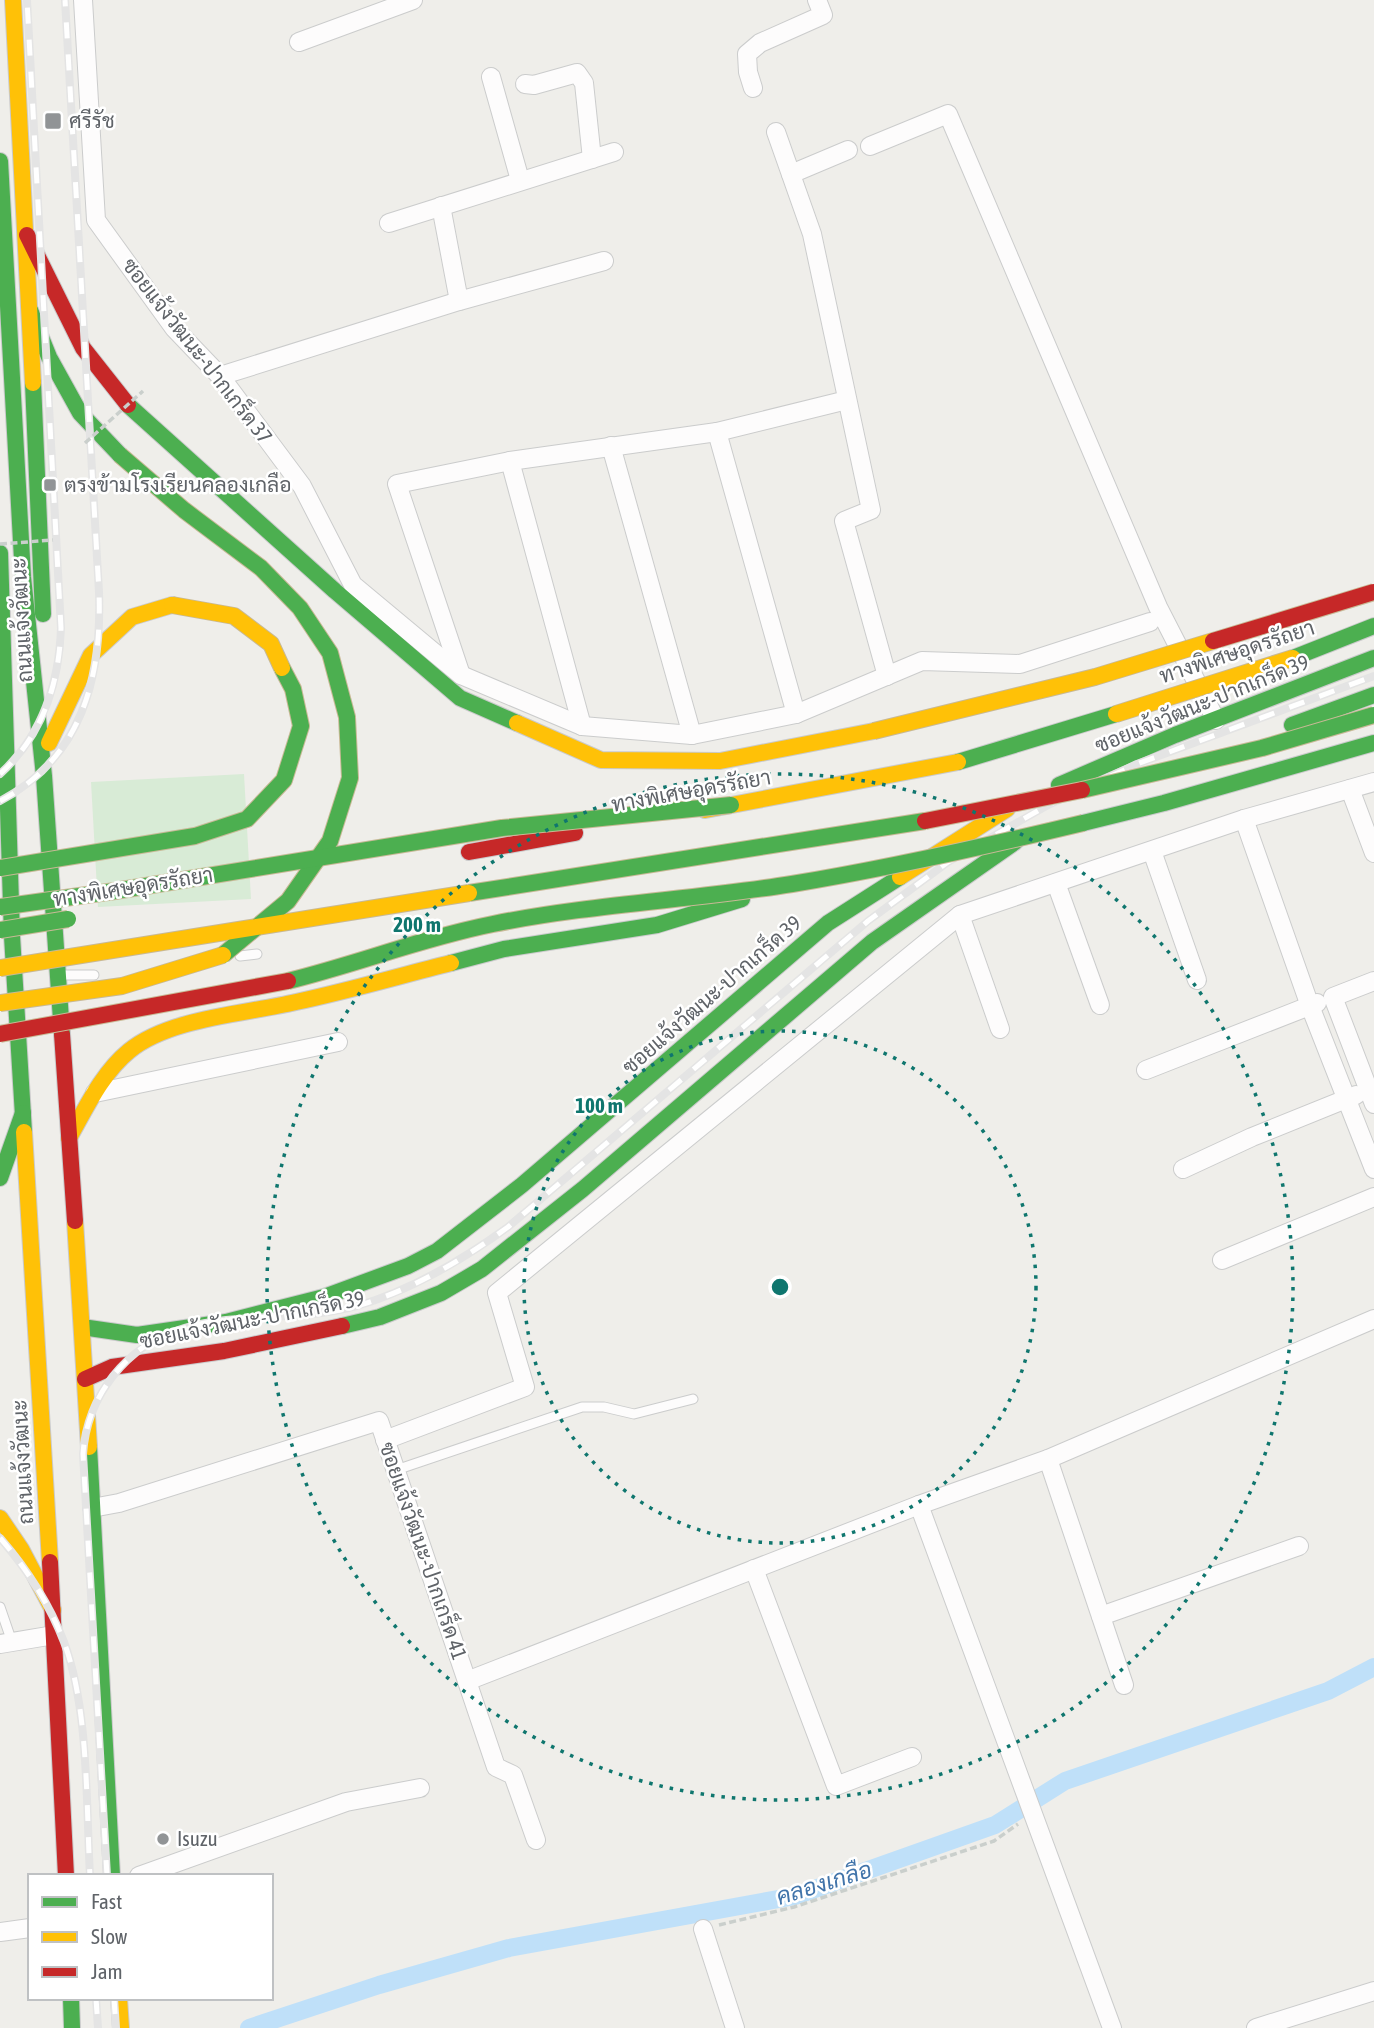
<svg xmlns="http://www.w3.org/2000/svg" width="1374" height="2028" font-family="'Asap Condensed',Sarabun,sans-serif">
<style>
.pitch{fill:#d8ebd6}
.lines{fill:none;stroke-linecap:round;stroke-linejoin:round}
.canal{stroke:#bfe0f9;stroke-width:18}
.lane-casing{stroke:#cbcccc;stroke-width:11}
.street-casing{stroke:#cbcccc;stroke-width:20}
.fast-casing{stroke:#cacacb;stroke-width:18}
.slow-casing{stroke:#cacacb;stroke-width:18}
.jam-casing{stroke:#cacacb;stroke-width:18}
.path{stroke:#cacfcc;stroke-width:3.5;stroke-dasharray:7 3.5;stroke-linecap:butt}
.lane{stroke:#fdfcfc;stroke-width:9}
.street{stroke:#fdfcfc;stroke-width:18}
.fast{stroke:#4caf50;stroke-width:16}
.slow{stroke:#ffc107;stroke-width:16}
.jam{stroke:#c62828;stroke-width:16}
.rail-casing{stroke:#e4e4e4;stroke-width:8}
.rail{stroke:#fff;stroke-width:5;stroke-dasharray:16;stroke-linecap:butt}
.fast-bridge-casing{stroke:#c8b996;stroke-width:18;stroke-linecap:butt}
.slow-bridge-casing{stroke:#c8b996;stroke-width:18;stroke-linecap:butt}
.jam-bridge-casing{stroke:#c8b996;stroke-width:18;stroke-linecap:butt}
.path-bridge{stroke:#cacfcc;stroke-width:3.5;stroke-dasharray:7 3.5;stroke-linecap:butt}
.fast-bridge{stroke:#4caf50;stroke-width:16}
.slow-bridge{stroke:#ffc107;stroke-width:16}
.jam-bridge{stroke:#c62828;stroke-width:16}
.ring{fill:none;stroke:#0f766e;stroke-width:3.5;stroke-dasharray:3.5 7}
.poi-dot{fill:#919496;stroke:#fff;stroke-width:2.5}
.labels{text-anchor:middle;stroke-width:5;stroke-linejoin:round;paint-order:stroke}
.poi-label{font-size:21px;fill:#5f6368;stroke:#fff;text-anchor:start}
.street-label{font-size:21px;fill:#5f6368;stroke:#fff}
.water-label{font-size:23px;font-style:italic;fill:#4174aa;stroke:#fff}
.centre{fill:#0f766e;stroke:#fff;stroke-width:3.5}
.ring-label{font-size:21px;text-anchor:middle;font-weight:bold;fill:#0f766e;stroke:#fff;stroke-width:5;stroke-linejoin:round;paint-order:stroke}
</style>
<rect width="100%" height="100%" fill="#efeeea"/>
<path class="pitch" d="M244,774L251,899L98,907L91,782Z"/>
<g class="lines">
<path class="canal" d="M249,2028L379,1985L509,1948L795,1896L995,1825L1065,1781L1328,1691L1374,1667"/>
<g class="lane-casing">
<g id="lane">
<path d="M240,956L257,954"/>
<path d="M59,975H94"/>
<path d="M396,1470L582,1407H604L634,1414L693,1399"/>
<path d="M0,1607L12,1642"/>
</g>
</g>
<g class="street-casing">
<g id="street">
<path d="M83,0L96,220L174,328L220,376L302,486L353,585L461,675L582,726L692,735L796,714L922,661L1020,664L1150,622"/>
<path d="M299,42L413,0"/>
<path d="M491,77L520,180"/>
<path d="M525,84L534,85L577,73L584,83L592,159"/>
<path d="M753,88L748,72L747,54L760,43L823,15L817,0"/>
<path d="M776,132L812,234L871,510L844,521L887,676"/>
<path d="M870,146L948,114L1158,607L1216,720"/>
<path d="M791,174L848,150"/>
<path d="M441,206L459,301"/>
<path d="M389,223L614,152"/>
<path d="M220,376L459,301L604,261"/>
<path d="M717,432L796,714"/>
<path d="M611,446L692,735"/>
<path d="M510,461L582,726"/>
<path d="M461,675L397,484L510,461L717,432L847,400"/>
<path d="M1350,789L1374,853"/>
<path d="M1244,819L1310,1006L1374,1169"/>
<path d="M1152,851L1197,980"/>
<path d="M1056,883L1100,1005"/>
<path d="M960,915L1000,1029"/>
<path d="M1374,981L1333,997L1374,1104"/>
<path d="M1146,1070L1317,1003"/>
<path d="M95,1093L338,1042"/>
<path d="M1183,1169L1252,1137L1356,1095"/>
<path d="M1222,1260L1374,1197"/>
<path d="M385,1440L525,1387L497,1293L960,915L1244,819L1374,782"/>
<path d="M1048,1459L1124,1685"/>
<path d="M919,1505L1112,2028"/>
<path d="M92,1508L119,1503L379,1421L496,1767L513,1775L536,1840"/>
<path d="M754,1569L836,1786L912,1757"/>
<path d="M1101,1616L1299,1546"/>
<path d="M0,1644L54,1635"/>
<path d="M467,1681L919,1505L1048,1459L1374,1319"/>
<path d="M139,1876L346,1802L420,1788"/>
<path d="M703,1929L735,2028"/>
<path d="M0,1932L30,1928"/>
<path d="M1256,2028L1374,1991"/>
</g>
</g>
<g class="fast-casing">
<g id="fast">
<path d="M0,161L23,577L44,776L62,1034"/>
<path d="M30,310L49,357L80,413L120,455"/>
<path d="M33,383L43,614"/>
<path d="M128,405L335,591L460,698L517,723"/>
<path d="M0,553L12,936L24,1132"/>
<path d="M1293,658L1374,626"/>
<path d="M1292,725L1374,695"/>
<path d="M958,762L1116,714"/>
<path d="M1059,785L1175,735L1374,658"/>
<path d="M1083,823L1164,803L1374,743"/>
<path d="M451,963L504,949L657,925L742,899"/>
<path d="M0,1178L23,1113"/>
<path d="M342,1326L380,1317L441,1293L482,1269L583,1189L872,942L1015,842"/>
<path d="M82,1327L137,1335L226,1322L324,1297L408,1266L437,1251L522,1185L828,923L900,877"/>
<path d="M89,1447L112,1876"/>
<path d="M71,1998L72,2028"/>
</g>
</g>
<g class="slow-casing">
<g id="slow">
<path d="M13,0L33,383"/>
<path d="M517,723L601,760L720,761L874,731"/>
<path d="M49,743L91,655L132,617L172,605"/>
<path d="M705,810L958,762"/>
<path d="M900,877L1007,809"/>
<path d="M24,1132L50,1562"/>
<path d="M69,1138C86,1108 102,1073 129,1051C169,1018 245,1014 296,1002C348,991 399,976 451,963"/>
<path d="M75,1221L89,1447"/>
<path d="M0,1518L21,1549L53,1610"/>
<path d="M119,1998L121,2028"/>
</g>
</g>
<g class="jam-casing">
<g id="jam">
<path d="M27,235L83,348L128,405"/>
<path d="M469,852L575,833"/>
<path d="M62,1034L75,1221"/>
<path d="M85,1379L112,1367L224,1351L342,1326"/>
<path d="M50,1562L66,1876"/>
</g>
</g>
<path class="path" d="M719,1925L794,1907L994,1841L1018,1824"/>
<use href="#lane" class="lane"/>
<use href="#street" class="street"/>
<use href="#fast" class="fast"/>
<use href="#slow" class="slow"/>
<use href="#jam" class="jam"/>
<g class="rail-casing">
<g id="rail">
<path d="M0,774C43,735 59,684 61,628L27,0"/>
<path d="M0,801C82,758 102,678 99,592L65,0"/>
<path d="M0,1538C27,1569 49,1603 64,1642C89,1709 86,1804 90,1876"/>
<path d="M107,1876L83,1454C85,1425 95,1399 113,1376C176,1296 272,1330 357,1306C412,1290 461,1261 508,1227L868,921L948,862L1048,805L1137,764L1374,676"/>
<path d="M96,1998L98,2028"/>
<path d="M114,1998L116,2028"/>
</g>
</g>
<use href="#rail" class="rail"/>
<g class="fast-bridge-casing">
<g id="fast-bridge">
<path d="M120,455L184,510L261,568L300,608L330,653L347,717L350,778L330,841L288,901L223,955"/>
<path d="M1082,790L1262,748L1374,715"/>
<path d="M0,868L195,836L247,819L284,780L301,726L293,689L282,668"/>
<path d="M469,893L925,821"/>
<path d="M0,907L115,891L502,828L731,805"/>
<path d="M0,930L68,919"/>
<path d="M288,981C357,964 423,938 493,924C592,904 693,900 792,884C890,868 987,846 1083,823"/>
</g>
</g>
<g class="slow-bridge-casing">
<g id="slow-bridge">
<path d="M172,605L234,616L271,644L282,668"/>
<path d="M1116,714L1293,658"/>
<path d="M874,731L1095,677L1213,641"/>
<path d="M0,968L469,893"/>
<path d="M0,1003L122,986L223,955"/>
</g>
</g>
<g class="jam-bridge-casing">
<g id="jam-bridge">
<path d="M1213,641L1374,592"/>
<path d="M925,821L1082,790"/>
<path d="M0,1034L288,981"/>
</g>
</g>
<g class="path-bridge">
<path d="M85,443L143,391"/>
<path d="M0,544L53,540"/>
</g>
<use href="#fast-bridge" class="fast-bridge"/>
<use href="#slow-bridge" class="slow-bridge"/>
<use href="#jam-bridge" class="jam-bridge"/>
</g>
<g class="ring">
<circle cx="780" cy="1287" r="256"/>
<circle cx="780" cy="1287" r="513"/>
</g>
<g class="poi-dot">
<rect x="44" y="112" width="18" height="18" rx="3.5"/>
<rect x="43" y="478" width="14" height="14" rx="3.5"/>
<circle cx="163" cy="1839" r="7"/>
</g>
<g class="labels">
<g class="poi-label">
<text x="69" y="128">ศรีรัช</text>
<text x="64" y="492">ตรงข้ามโรงเรียนคลองเกลือ</text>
<text x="177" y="1846">Isuzu</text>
</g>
<g class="street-label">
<text transform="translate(197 351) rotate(52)" y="7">ซอยแจ้งวัฒนะ-ปากเกร็ด 37</text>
<text transform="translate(22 620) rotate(-93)" y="7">ถนนแจ้งวัฒนะ</text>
<text transform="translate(1237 652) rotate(-18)" y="7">ทางพิเศษอุดรรัถยา</text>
<text transform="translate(1202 704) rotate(-22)" y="7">ซอยแจ้งวัฒนะ-ปากเกร็ด 39</text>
<text transform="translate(691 791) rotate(-10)" y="7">ทางพิเศษอุดรรัถยา</text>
<text transform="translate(133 887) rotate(-9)" y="7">ทางพิเศษอุดรรัถยา</text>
<text transform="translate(712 995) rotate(-41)" y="7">ซอยแจ้งวัฒนะ-ปากเกร็ด 39</text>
<text transform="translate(252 1320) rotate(-11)" y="7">ซอยแจ้งวัฒนะ-ปากเกร็ด 39</text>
<text transform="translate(23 1462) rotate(-93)" y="7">ถนนแจ้งวัฒนะ</text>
<text transform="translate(423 1551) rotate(71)" y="7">ซอยแจ้งวัฒนะ-ปากเกร็ด 41</text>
</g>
<g class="water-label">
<text transform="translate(824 1883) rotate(-17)" y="8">คลองเกลือ</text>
</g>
</g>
<circle cx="780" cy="1287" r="10" class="centre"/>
<g class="ring-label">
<text x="417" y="932">200 m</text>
<text x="599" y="1113">100 m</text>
</g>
<rect x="28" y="1874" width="245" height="126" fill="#ffffff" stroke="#bfc1c3" stroke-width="2"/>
<rect x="42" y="1897" width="35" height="10" fill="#4caf50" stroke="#bfc1c3" stroke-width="2"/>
<text x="91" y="1909" font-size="21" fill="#5f6368">Fast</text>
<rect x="42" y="1932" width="35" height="10" fill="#ffc107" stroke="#bfc1c3" stroke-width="2"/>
<text x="91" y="1944" font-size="21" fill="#5f6368">Slow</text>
<rect x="42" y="1967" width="35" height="10" fill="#c62828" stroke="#bfc1c3" stroke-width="2"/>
<text x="91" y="1979" font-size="21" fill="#5f6368">Jam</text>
</svg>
